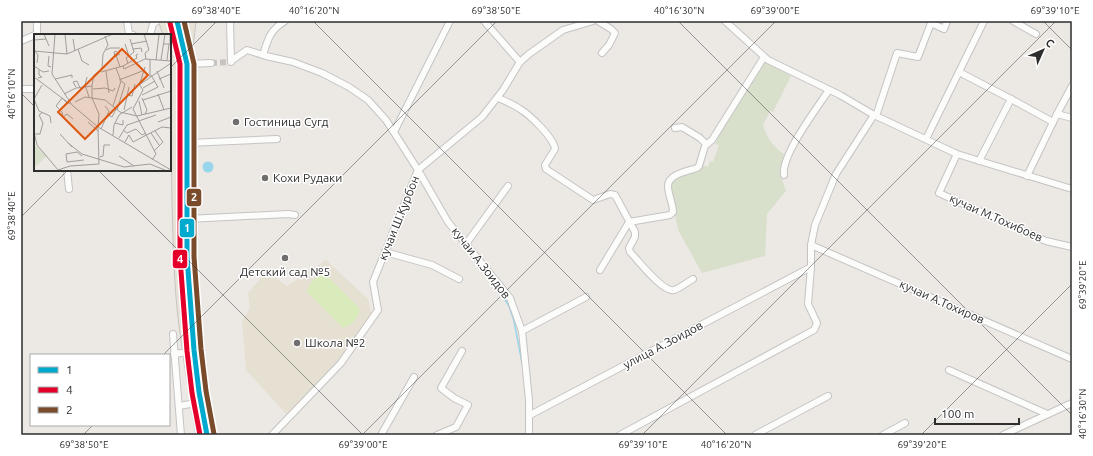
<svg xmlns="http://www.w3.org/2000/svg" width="1093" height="456" font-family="Ubuntu,sans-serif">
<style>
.education{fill:#e6e0d3}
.cemetery{fill:#d8e0cc}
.pitch{fill:#d9eabb}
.water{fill:#99d6ec}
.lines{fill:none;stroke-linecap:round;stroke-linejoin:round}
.stream{stroke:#99d6ec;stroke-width:1.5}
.minor-tunnel{stroke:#c6c3c0;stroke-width:6;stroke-dasharray:6 3;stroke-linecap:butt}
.minor-casing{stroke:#c5c4c5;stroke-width:8}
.primary-casing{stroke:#c6c5c4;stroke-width:12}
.trunk-casing{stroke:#c6c5c4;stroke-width:13}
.minor{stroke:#fcfcfb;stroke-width:6}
.primary{stroke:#e8e4d6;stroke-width:10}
.trunk{stroke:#e9e2d6;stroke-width:11}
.bus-1-casing{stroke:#fff;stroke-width:8}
.bus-2-casing{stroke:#fff;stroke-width:8}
.bus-3-casing{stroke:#fff;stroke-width:8}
.bus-1{stroke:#00a9ce;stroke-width:5}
.bus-2{stroke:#e4002b;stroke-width:5}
.bus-3{stroke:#7a4b2a;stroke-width:5}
.ticks{fill:none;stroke:#2e2e2e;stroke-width:1;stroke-opacity:0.45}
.poi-dot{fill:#706f6e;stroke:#fff;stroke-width:1.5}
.labels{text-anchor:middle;stroke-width:3;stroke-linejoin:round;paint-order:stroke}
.poi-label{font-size:12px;fill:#2e2e2e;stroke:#fff;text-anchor:start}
.street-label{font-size:12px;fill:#2e2e2e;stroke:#fff}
.inset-road{fill:none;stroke:#a09e9b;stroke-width:1}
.view{fill:#df570e;fill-opacity:0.15;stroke:#df570e;stroke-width:2}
.inset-edge{fill:none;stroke:#2e2e2e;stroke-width:2}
.line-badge{stroke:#fff;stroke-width:1.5}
.badge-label{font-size:11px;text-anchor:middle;font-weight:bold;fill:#fff}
.neatline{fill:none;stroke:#2e2e2e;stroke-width:1.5}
.ticks-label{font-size:10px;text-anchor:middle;fill:#2e2e2e}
</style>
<rect width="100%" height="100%" fill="#ece8e4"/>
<path class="education" d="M326,260L368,299L371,313L335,366L287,415L246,370L242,321L250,308L248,293L267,271L287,286Z"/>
<path class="cemetery" d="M767,63L791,76L773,112L770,111L763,125C767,139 774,147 785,155C780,169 781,178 786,191L767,214L765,256L702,273L678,230L669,185L672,178L702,165L708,167L710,161L713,162L719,145L715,144L724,126L761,64Z"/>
<path class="pitch" d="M325,274L360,309C358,318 352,325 343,328L307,292C309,283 315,276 325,274Z"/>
<circle class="water" cx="208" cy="167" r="5.5"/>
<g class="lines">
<g class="stream">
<path d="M420,179L437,209"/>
<path d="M450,229L496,286L509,306L514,321L522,363"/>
<path d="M526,435V429"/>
</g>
<path class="minor-tunnel" d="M211,63L231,62"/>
<g class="minor-casing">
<g id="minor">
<path d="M127,21L129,34L133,35"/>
<path d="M230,21L231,62"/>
<path d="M484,21L520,62"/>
<path d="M598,21L611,29L615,33L609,45L602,53"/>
<path d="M725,21L768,60L840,95L874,115L957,154L1072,189"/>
<path d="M1013,21L1036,34"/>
<path d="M35,35L37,34V21"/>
<path d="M150,35L153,24L157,21"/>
<path d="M21,41L35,35"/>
<path d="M263,55C268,39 270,30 285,21"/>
<path d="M231,61L247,50L266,56L293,62L322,73L349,87L368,100L386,120L418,170L448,222L510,298L522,331L529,400V435"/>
<path d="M187,64L211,63"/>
<path d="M959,72L1011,99"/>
<path d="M21,89H35"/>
<path d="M498,98C505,101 513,104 520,109C530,115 554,138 555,149L545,165L546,169L593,200L610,194L615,195L635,232V237L629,248L630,252C638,260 663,293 674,290C679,289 689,281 693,279"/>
<path d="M1057,114L1072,86"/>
<path d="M876,116L897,53L918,57L931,23L944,29L947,21"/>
<path d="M675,128L682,127L700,138L706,144"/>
<path d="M394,132L450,21"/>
<path d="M926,139L984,21"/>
<path d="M188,143L277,139"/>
<path d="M957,154L939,193L1046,241L1072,247"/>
<path d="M979,161L1011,99L1053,122"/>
<path d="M67,170L69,189"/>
<path d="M784,175C781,155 817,108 829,90"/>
<path d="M1027,176L1057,114L1072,118"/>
<path d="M187,219L288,214L295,215"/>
<path d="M466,244L508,186"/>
<path d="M811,245L1072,359"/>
<path d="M385,252L432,265L459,279"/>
<path d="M600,270L629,222L670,215L673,212C673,203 668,195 668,186C668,174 688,171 697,168L699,166L705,146L712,140L764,57"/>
<path d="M522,331L586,297"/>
<path d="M173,334L181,435"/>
<path d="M174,354L189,352"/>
<path d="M949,370L1047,414"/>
<path d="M179,406L196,403"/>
<path d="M530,415L811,267V245L815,225L836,174L874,115"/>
<path d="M272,435L341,363L378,310L373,282L418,170L482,117L503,90L520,62L529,54L563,30L593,21"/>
<path d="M381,435L414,377"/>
<path d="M437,435L456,427L468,405L454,398L441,388L462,351"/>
<path d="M620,435L814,330L817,323L808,304L811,267"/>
<path d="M755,435L828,396"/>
<path d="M883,435L905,423"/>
<path d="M1003,435L1072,403"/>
</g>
</g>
<g class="primary-casing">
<g id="primary">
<path d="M164,21L169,35"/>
<path d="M170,39L176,59"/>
</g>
</g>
<g class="trunk-casing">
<g id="trunk">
<path d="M182,21C173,61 177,102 177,142C178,194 178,245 182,297C186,343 194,389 202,435"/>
<path d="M190,21L186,56L188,143L186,209L187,257L192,326"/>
</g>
</g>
<use href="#minor" class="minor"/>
<use href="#primary" class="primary"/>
<use href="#trunk" class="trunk"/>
<g class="bus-1-casing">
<path id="bus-1" d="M177,21L187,64V257L194,350L199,392L207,435"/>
</g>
<g class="bus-2-casing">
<path id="bus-2" d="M170,23L180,64V258L187,351L192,393L200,435"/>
</g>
<g class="bus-3-casing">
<path id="bus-3" d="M184,21L194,64V257L201,349L206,391L214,434"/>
</g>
<use href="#bus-1" class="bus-1"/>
<use href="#bus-2" class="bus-2"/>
<use href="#bus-3" class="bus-3"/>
</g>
<path class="ticks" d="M313,21L727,435M678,21L1072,415M1043,21L1072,50M170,68L217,21M21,93L35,107M98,170L363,435M21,217L68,170M163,355L497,21M83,435L93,425M362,435L776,21M642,435L1056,21M921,435L1072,284"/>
<g class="poi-dot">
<circle cx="236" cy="122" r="4"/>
<circle cx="265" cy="178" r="4"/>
<circle cx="285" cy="258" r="4"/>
<circle cx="297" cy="343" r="4"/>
</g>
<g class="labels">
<g class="poi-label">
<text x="244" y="126">Гостиница Сугд</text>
<text x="273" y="182">Кохи Рудаки</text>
<text x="285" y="276" text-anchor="middle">Детский сад №5</text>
<text x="305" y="347">Школа №2</text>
</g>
<g class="street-label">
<text transform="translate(399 218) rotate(-68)" y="4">кучаи Ш.Қурбон</text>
<text transform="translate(996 218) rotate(24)" y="4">кучаи М.Тохибоев</text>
<text transform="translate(481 263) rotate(52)" y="4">кучаи А.Зоидов</text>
<text transform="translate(942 302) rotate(24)" y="4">кучаи А.Тохиров</text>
<text transform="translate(663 345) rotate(-28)" y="4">улица А.Зоидов</text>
</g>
</g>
<g transform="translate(34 34)">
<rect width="137" height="137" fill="#ece8e4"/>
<path d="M1,111L13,122L2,132L0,129Z" fill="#d8e0cc"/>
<path class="inset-road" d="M10,0L15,12M21,0L18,40L38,71L64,93L137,136M31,0L33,20M110,0L115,16L111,19L112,25M39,5L41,17M0,6L12,5M91,10L95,22L92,24L94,29M97,10L113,7M130,10H136V0M44,15L48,27L55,31M99,15L107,14L108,18M0,16L4,21L3,29M72,16L76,14H86M0,17L33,20L79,0M83,17L80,18L81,22L86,20M82,21L86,33M15,22L14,32L17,33M95,22L100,18L96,5M122,26L125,1M127,26L131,0M133,26L135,10M0,32L9,38L15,37M89,32L90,35L111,25L137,27M72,37L75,59M123,37L130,54M67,38L89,32L103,24L102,21L104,20M0,43L36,70M53,43L51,51L55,63M116,43V25M4,44L8,43L5,41V36M21,45L38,41V44M125,45L137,40M85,46L111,36M106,49L111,33M105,50L109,56L99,75L122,120L118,126M105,51L137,29M42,53L39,48L43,47L47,56M109,54L121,47M59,55L71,54L79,57L81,54M30,60L42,54L58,52M124,60L130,76M93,61L98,62L101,50M108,61L124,53L117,41M108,64L113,76L111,80M0,65L5,77L16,82L17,89M0,65L8,51M109,66L137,57M105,67L108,81M41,68L51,63L71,66L86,78L103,82L137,74M33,69L28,64L22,72L28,78L29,83L33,80L39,85M79,72L87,47L82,34M83,76L91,50L87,47M90,76L95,53M74,81L78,83L82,75M54,88L64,97M124,88L137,83M81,89L89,91V86M64,93L65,80L58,64V51L60,41L68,35L69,20L74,11L71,2M67,95L75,77L71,72M89,96L93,99L102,95L108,101L112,99M0,98L3,111L25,137M117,99L125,111M0,100H6L9,89L5,81L8,79M26,100L38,113M79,101L80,91L85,81L98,73M85,104L93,91L122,81M91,108L95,101L99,108L128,93L137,94M34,109L48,120L90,133L116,130L133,137M120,117L129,108L121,97M48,122L43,118L32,120L33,128L50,126M85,122L100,132M66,123L69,122L70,111H76M24,136L36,132L65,130L64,94"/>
<path class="view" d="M88,15L114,41L51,105L24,78Z"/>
<rect width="137" height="137" class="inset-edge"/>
</g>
<g class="line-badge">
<rect x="186" y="188" width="16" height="19" rx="4" fill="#7a4b2a"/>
<rect x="179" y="218" width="16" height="20" rx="4" fill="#00a9ce"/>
<rect x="172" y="249" width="16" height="20" rx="4" fill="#e4002b"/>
</g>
<g class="badge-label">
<text x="194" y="201">2</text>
<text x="187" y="232">1</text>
<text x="180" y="263">4</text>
</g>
<rect width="1093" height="456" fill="none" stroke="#ffffff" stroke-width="44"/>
<rect x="30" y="354" width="140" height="72" fill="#ffffff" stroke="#ababab"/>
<rect x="38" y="367" width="20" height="6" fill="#00a9ce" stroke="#ababab"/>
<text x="66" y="374" font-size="12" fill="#2e2e2e">1</text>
<rect x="38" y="387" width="20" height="6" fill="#e4002b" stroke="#ababab"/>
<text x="66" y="394" font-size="12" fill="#2e2e2e">4</text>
<rect x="38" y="407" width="20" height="6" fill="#7a4b2a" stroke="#ababab"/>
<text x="66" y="414" font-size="12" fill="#2e2e2e">2</text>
<g transform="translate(1043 50) rotate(45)" stroke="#ffffff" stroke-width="3" paint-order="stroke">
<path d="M0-3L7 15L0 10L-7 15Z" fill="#2e2e2e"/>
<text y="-6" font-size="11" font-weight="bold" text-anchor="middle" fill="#2e2e2e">С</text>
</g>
<path d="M935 418v6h84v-6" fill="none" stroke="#2e2e2e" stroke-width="2"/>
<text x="941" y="418" font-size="12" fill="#2e2e2e" stroke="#ffffff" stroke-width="3" paint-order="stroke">100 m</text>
<rect x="22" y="22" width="1049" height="412" class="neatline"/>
<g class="ticks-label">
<text x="216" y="14">69°38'40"E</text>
<text x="314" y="14">40°16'20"N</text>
<text x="496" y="14">69°38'50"E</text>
<text x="679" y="14">40°16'30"N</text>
<text x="775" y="14">69°39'00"E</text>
<text x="1055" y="14">69°39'10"E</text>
<text transform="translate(11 94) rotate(-90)" y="4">40°16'10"N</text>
<text transform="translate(11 216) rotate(-90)" y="4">69°38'40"E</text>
<text transform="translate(1082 285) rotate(-90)" y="4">69°39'20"E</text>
<text transform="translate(1082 414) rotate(-90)" y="4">40°16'30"N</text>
<text x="84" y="448">69°38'50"E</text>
<text x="363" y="448">69°39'00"E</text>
<text x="643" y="448">69°39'10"E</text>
<text x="726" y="448">40°16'20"N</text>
<text x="922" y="448">69°39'20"E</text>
</g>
</svg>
